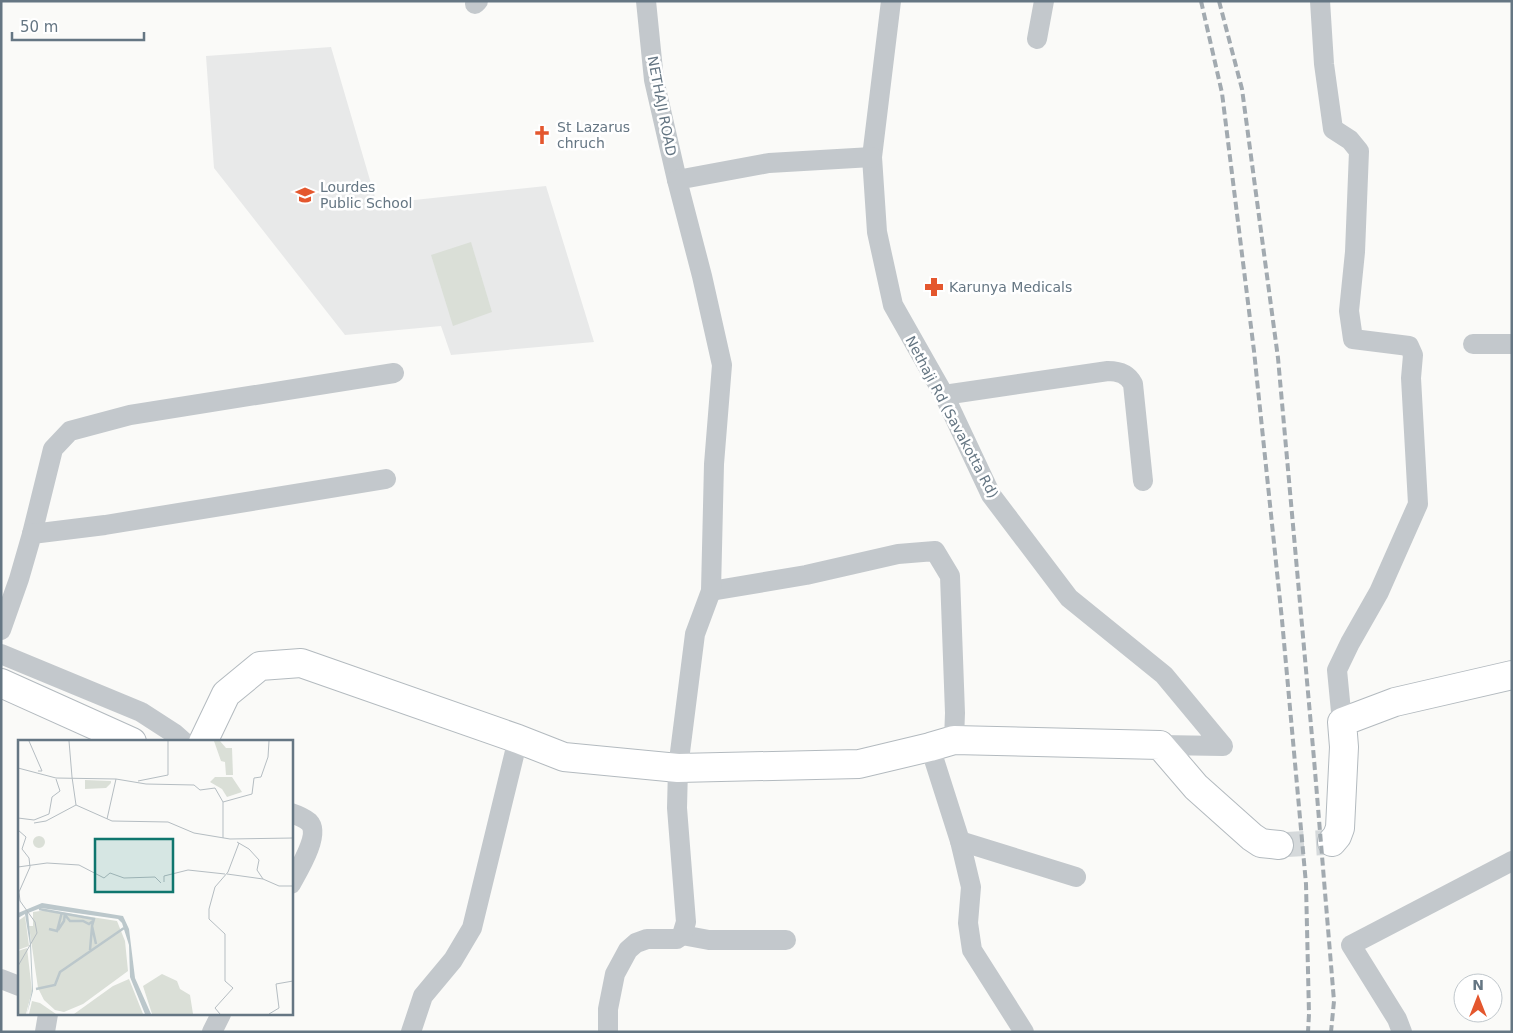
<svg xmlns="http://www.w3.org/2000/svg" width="1513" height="1033" font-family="'DejaVu Sans',sans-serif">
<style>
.built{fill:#e8e9e9}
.grass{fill:#dadfd7}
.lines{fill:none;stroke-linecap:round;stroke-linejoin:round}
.tertiary-tunnel{stroke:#d5d9db;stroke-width:25;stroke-dasharray:25 12;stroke-linecap:butt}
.secondary-casing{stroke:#b3babf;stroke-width:30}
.minor{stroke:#c3c8cc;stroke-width:20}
.secondary{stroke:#fff;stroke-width:28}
.rail{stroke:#a2aab0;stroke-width:4;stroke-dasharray:8 4;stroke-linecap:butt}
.labels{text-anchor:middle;stroke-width:5;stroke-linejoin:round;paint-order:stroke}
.street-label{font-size:14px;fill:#657683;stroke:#fff}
.poi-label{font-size:14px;fill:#657683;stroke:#fff;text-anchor:start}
.inset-river{fill:none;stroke:#bbc7cb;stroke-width:2.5}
.inset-road{fill:none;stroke:#b5bdc2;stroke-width:1}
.view{fill:#0f766e;fill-opacity:0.15;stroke:#0f766e;stroke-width:2.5}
.inset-edge{fill:none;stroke:#657683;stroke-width:2.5}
</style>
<rect width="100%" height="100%" fill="#fafaf8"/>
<path class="built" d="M331,47L377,204L546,186L594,342L451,355L441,326L345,335L214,168L206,56Z"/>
<path class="grass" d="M471,242L492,312L453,326L431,255Z"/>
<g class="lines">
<path class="tertiary-tunnel" d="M1279,845L1332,842"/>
<g class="secondary-casing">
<g id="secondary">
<path d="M1,683L132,742"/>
<path d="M203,742L226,694L260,666L301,663L518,739L564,757L678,768L859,764L930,747L954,740L1160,745L1196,787L1252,837L1261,843L1279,845"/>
<path d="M1332,842L1337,836L1340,828L1344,747L1342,722L1395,702L1512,675"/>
</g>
</g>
<g class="minor">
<path d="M646,1L654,80L677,180"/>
<path d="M891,1L872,157L877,232L893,305L944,395L991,495L1069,598L1164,675L1223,746L1160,745"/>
<path d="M1320,1L1324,64L1333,129L1350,140L1359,151L1355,252L1349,311L1353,339L1409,346L1413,355L1411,378L1418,504L1379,592L1350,643L1337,670L1342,722"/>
<path d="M475,4L478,1"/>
<path d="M1037,39L1044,1"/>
<path d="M1473,344H1512"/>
<path d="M944,395L1108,371C1119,371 1128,374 1133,384L1143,481"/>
<path d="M32,534L53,449L70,431L130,415L394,373"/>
<path d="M711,591L806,575L898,554L935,551L950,576L955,713L954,740"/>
<path d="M1,630L19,579L32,534L105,525L386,479"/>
<path d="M1,654L141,712L175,734L184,742"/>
<path d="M930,747L960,841L971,887L968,923L972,950L1024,1032"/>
<path d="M291,813C297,815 304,818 309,822C321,834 298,871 291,884"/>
<path d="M960,841L1076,877"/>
<path d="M682,935L709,940H786"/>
<path d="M1,979L19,986"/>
<path d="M45,1032L48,1014"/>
<path d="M212,1032L221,1014"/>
<path d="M411,1032L423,996L453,960L472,928L518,739"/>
<path d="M608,1032V1009L615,974L628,950L636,943L647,939H677L682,935L686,922L677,808L678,768L695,634L711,591L714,464L722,365L702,276L677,180L769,163L872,157"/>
<path d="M1402,1032L1397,1019L1351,945L1512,861"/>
</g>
<use href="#secondary" class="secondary"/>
<g class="rail">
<path d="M1201,1L1222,93L1254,351L1282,620L1306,884L1309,1014L1308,1032"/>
<path d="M1219,1L1242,89L1278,358L1314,759L1334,1001L1331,1032"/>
</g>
</g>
<defs>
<g id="church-bare" transform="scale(1.5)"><path d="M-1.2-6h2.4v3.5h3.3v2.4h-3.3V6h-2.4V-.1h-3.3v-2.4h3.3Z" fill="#e4572e" stroke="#fff" stroke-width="2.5" paint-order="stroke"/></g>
<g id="school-bare" transform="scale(1.5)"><path d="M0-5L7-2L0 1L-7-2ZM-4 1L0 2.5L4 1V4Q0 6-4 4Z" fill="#e4572e" stroke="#fff" stroke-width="2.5" paint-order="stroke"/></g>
<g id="pharmacy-bare" transform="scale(1.5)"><path d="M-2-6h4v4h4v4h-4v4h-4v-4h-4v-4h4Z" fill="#e4572e" stroke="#fff" stroke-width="2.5" paint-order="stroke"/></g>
</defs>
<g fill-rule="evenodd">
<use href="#church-bare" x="542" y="135"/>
<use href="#school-bare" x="305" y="195"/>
<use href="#pharmacy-bare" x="934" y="287"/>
</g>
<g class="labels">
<g class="street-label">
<text transform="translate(662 106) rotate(79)" y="5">NETHAJI ROAD</text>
<text transform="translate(952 417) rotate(62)" y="5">Nethaji Rd (Savakotta Rd)</text>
</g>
<g class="poi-label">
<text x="557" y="132">St Lazarus<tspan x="557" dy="16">chruch</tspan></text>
<text x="320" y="192">Lourdes<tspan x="320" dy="16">Public School</tspan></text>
<text x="949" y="292">Karunya Medicals</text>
</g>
</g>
<g transform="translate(18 740)">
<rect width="275" height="275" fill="#fafaf8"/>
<path d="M196,1H202L208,8H214L215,35H208L207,22L203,21ZM197,37H214L224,52L209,57L204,49L192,42ZM7,176L11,206L0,210V181Z" fill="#dadfd7"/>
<path d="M29,170L99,181L107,201L110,231L65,264L46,272L37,270L26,260L20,248L11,186H15V172ZM9,208L14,251L8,274H0V211ZM144,234L159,241L162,249L172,255L175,274H134L125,246ZM111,239L125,274H56L95,246ZM14,261L22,263L38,274H11Z" fill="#dadfd7"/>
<path d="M67,40L93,41V43L88,48L67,49ZM15 102a6 6 0 1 1 12 0a6 6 0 1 1-12 0Z" fill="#dadfd7"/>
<path d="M24,163L105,176L111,189L117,238L133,274H127L112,237L111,205L104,183L100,179L23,168L10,173L13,204L15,251L9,274L14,250L12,205L7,174L0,178V173Z" fill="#bbc7cb"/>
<path class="inset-river" d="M21,169L76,179L74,186L78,204M47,175L52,181H65L71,184L75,181M31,189L39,191L44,172M40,190L46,181L47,173M72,210L74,187M18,249L37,245L42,232L106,188"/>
<path class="inset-road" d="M11,1L24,31H20M51,1L54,37M0,28L38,38L98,39L89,79M54,37L58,65L94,81L150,82L176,93L212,99L275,98M98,39L128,44L176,45L182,50L197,48L205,62M120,41L150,35V1M0,78L16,80L31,74L34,57L42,51L38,39M16,83L28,81L58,65M0,90L8,97L4,109L11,118L12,127M205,98V62L234,54L236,38L243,37L250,17L251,1M219,102L231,109L241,120L239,130L245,139L261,146H275M0,127L29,123L61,125L86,138L92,133L106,138L137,137L143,143M209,134L245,139M146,142V136L170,130L207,134M0,226L19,193L17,182L2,161L1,152L12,127M202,274L197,268L215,248L207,241V194L191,179V169L197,147L210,132L221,103M251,274L261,268L258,244L275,241"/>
<path class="view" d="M77,99H155V152H77Z"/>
<rect width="275" height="275" class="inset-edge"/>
</g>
<rect width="1513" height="1033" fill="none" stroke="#657683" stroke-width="5"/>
<g transform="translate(1478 998)"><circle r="24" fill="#ffffff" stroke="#c1c8cd"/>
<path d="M0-4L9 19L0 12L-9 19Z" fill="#e4572e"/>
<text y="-8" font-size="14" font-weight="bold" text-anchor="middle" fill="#657683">N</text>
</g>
<path d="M12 32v8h132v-8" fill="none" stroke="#657683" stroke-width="2.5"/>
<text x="20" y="32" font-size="15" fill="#657683" stroke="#ffffff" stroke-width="4" paint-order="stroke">50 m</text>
</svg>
